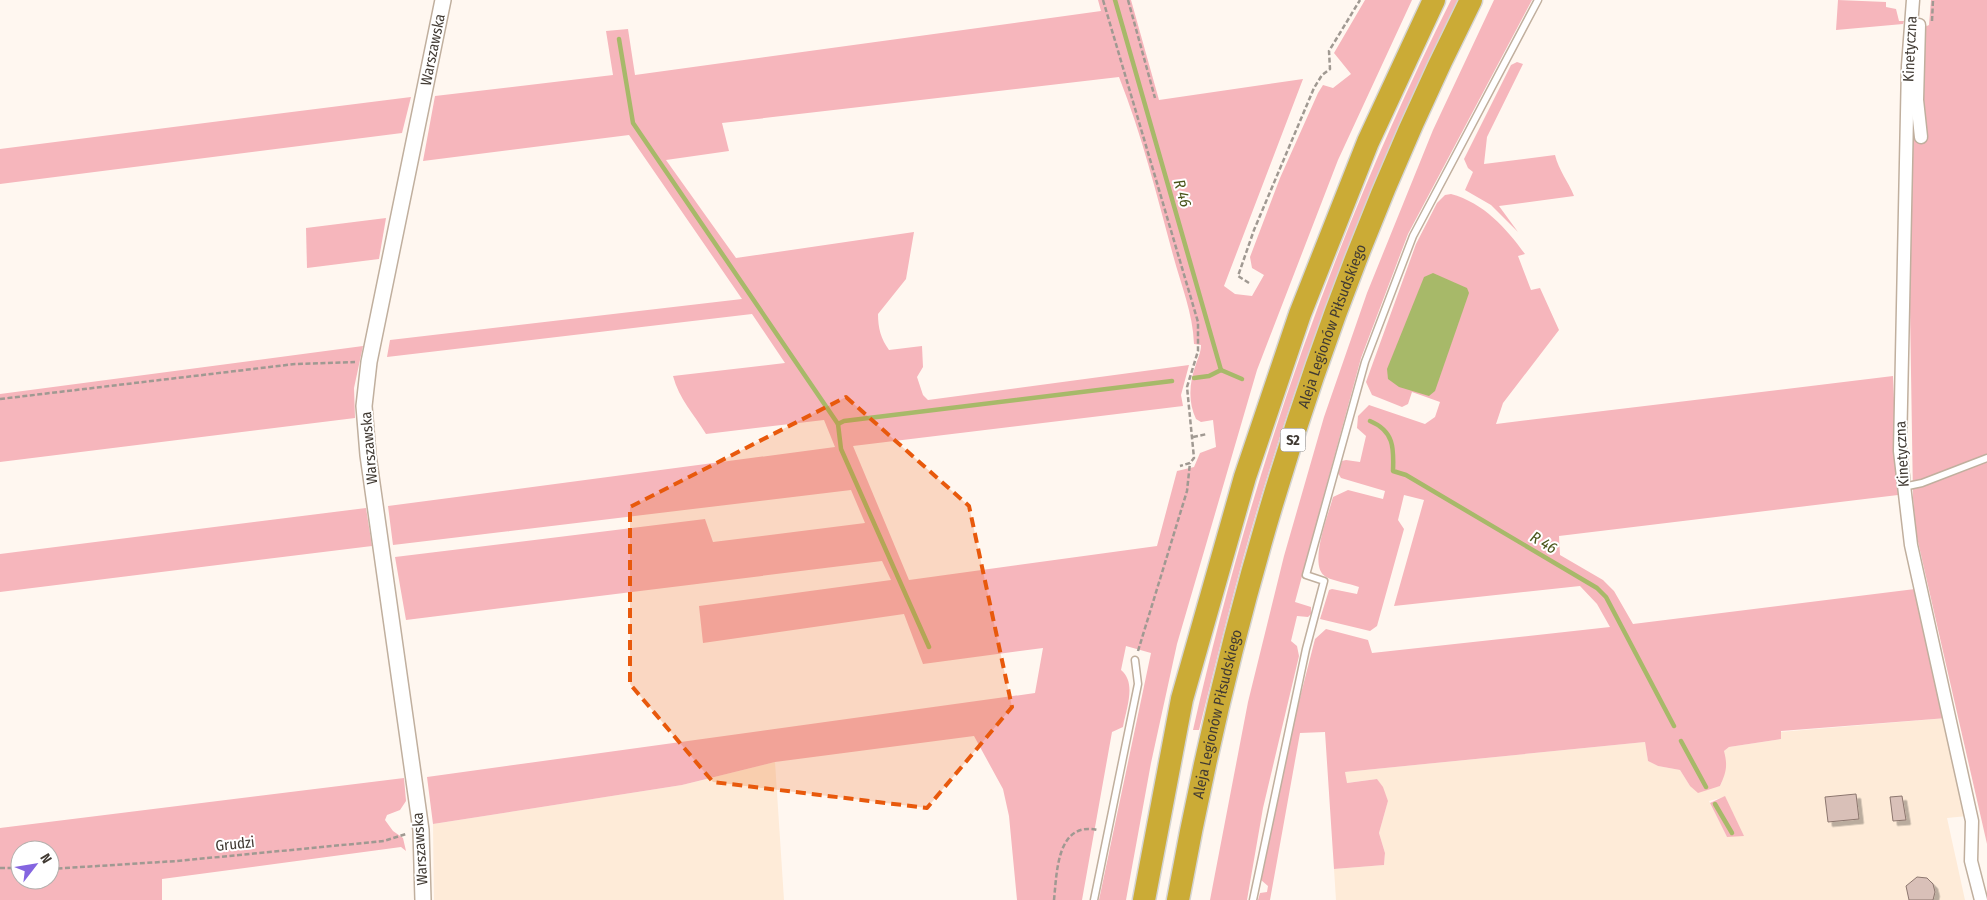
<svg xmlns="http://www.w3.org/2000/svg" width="1987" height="900" font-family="'Fira Sans Condensed',sans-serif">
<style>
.built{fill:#feebd8;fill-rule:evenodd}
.green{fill:#f6b6bc;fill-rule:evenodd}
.water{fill:#a7b969}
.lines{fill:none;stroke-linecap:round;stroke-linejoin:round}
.stream{stroke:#a7b969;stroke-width:4.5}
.building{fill:#d9c0b8;stroke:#8c766e;filter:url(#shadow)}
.service-casing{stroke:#c0af9e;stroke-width:9}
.minor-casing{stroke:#c0af9e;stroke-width:15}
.tertiary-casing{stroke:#c0af9e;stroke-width:18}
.motorway-casing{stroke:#d5d4d2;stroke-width:25}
.path{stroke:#a09992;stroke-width:2.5;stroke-dasharray:5 2.5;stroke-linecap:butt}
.service{stroke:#fff;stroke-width:6}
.minor{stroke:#fff;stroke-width:12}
.tertiary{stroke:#fff;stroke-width:15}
.motorway{stroke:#cbab36;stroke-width:22}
.marked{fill:#e8590c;fill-opacity:0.2;stroke:#e8590c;stroke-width:4;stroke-dasharray:10 6;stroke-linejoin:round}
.labels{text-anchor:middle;stroke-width:4;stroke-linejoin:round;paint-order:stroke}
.shield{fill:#fff;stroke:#7a7570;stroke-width:1}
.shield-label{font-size:14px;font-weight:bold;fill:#413a33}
.street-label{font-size:15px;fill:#413a33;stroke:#fff}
.water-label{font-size:16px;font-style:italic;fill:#4b561c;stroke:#fff}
</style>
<defs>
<filter id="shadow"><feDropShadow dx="4.5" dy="4.5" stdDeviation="0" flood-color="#0004"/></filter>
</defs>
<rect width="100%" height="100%" fill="#fff7f0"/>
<g class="built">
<path d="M1947,718L1967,816L1947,818L1965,900H1336L1334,869L1384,865L1385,853L1379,833L1388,801L1377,779L1346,783L1345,772L1645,742L1648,761L1658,766L1680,770L1690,786L1715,787L1720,786L1722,782L1724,751L1729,747L1781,739L1780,732ZM1725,797L1727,837L1709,801Z"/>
<path d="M775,762L784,900H434L433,824L682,785Z"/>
</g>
<g class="green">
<path d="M1098,0H1131L1159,100L1303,79L1224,286L1235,294L1252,296L1264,275L1252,268L1250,257L1280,178L1318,93L1323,85L1333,88L1351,74L1334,53L1365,0H1412L1338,160L1257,370L1177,644L1151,763L1126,900H1099L1151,653L1126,646L1121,670C1137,683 1126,709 1123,727L1112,732L1082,900H1017L1009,816L1003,789L974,736L775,762L682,785L433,824L427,777L1035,693L1043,648L923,664L904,614L703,643L699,606L891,580L882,561L406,620L395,557L705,519L713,542L865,523L851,490L393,545L388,506L835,447L824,420L706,434C694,414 679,399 673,376L785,363L752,314L387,357L390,340L742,299L629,135L423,161L435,96L613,75L606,31L628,29L635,75L1101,11ZM1119,77C1142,135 1157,196 1173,255C1181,285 1193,313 1194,344L1201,345C1201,352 1198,358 1196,364C1189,383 1188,402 1196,419L1201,422L1213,420L1216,447L1200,453L1194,467L1177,471L1157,546L909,580L853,446L1183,406L1181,395L1189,365L928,400L923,395L917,377L923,367L922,346L889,350C881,339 878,328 878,314L906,279L914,232L736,258L666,160L729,151L722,123Z"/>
<path d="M1451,0H1458C1382,156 1317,316 1266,481C1240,563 1220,647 1199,730H1193C1250,478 1335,231 1451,0Z"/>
<path d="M1494,0H1532L1408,234L1361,358L1295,602L1311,607V614L1308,617L1297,616L1291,641L1297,646L1299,656L1263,808L1247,900H1210L1248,702L1284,556L1324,417L1367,293L1433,130Z"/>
<path d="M1838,0L1886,2V7L1896,9L1899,21H1904L1903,24L1836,30Z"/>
<path d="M1931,0H1987V844L1916,533L1913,498L1909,246L1916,31L1929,25Z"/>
<path d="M1517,62L1523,64L1487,137L1484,164L1555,155C1559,171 1568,181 1574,196L1499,206L1518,232L1491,205L1465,190L1473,172L1468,168L1464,159L1511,65Z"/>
<path d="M411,97L402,133L0,184V149Z"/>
<path d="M1451,194C1484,203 1506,228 1525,254L1518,256L1531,290L1540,288L1559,330L1503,403L1496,424L1893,376L1898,495L1559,536L1560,555L1603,580L1614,591L1633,624L1915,589L1947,718L1781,731V739L1729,747L1724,751C1728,766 1726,773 1720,786L1698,793L1690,786L1680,770L1658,766L1648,761L1645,742L1345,772L1347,783L1377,779L1383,787L1388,801L1379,833L1385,853L1384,865L1334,869L1325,732L1300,733L1270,900H1258L1260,893L1267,892L1268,886L1261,880L1294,721L1315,639L1326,629L1368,640L1372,653L1610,627L1597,604L1580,586L1394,606L1424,500L1404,495L1398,520L1404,529L1377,626L1370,631L1320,619L1329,590L1332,589L1357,594L1359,587C1349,583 1336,582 1326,577C1307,567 1329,513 1333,497L1348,490L1383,499L1385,491L1341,478L1338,473L1342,461L1346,460L1360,462L1366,436L1357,428L1358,416L1369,405L1425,424L1435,417L1440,402L1412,392L1408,404L1402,407L1372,395L1366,382L1416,244L1437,203L1445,195Z"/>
<path d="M386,218L379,259L307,268L306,228Z"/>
<path d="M363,346L354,388L355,418L0,462V394Z"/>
<path d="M366,508L372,546L0,592V554Z"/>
<path d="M404,778L406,801L400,810L387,815L385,820L393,831L403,838L406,851L401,847L162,879V900H0V828ZM20,850H50V880H20Z"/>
<path d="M1725,796L1744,836L1727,837L1710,803Z"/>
</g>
<path class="water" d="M1433,273L1467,288L1469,293L1435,391L1429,396L1399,387L1388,379L1387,369L1424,277Z"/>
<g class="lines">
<g class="stream">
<path d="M1115,0L1221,370"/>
<path d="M619,39L633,123L838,424L844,421L1172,381"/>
<path d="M1221,370L1242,379"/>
<path d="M1194,378L1209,376L1221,370"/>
<path d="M1370,421C1394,431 1394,448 1393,471L1406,475L1597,588L1606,597L1674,726"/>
<path d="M838,424L841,449L929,647"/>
<path d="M1681,741L1706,787"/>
<path d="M1715,804L1732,833"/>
</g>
</g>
<g class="building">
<path d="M1856,794L1859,819L1828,822L1825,797Z"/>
<path d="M1902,796L1906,820L1893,821L1890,797Z"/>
<path d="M1917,877L1927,878L1933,884L1935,892L1933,900H1909L1906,886Z"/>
</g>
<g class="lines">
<g class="service-casing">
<g id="service">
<path d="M1903,487L1922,483L1987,458"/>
<path d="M1094,900L1138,684L1135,660"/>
<path d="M1253,900L1306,649L1324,581L1306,575L1365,362L1413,236L1538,0"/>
</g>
</g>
<g class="minor-casing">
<g id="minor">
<path d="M1913,0L1908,66L1900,451L1911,545L1972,821L1971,861L1981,900"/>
<path d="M1919,25L1917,100L1921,137"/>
</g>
</g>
<g class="tertiary-casing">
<g id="tertiary">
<path id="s1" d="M423,900L421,830L368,455L364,406L369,362L443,0"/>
</g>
</g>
<g class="motorway-casing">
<g id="motorway">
<path d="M1144,900L1182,699L1245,477L1300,314L1368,142L1434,0"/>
<path id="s2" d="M1178,900C1234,590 1329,282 1471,0"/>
</g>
</g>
<g class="path">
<path d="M1103,0L1198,322V351L1187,387L1194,458L1190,463L1180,466"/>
<path d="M1128,0L1155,98"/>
<path d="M1932,21L1933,0"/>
<path d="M1249,283L1238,276L1254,230L1314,88L1322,75L1330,69L1329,51L1360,0"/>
<path d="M0,399L295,364L355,362"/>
<path d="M1193,437L1207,434"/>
<path d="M1138,651L1187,491L1190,463"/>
<path d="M0,868H20"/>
<path d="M50,869L177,861L384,841L406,834"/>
<path d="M1054,900C1057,871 1057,821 1098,830"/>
</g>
<use href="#service" class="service"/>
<use href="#minor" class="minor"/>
<use href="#tertiary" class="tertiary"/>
<use href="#motorway" class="motorway"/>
</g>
<path class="marked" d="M846,397L969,506L1012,707L927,808L713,782L630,684V507Z"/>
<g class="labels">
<rect class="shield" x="1280.5" y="428.5" width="25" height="23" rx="4"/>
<g class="shield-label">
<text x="1293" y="445">S2</text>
</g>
<g class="street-label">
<text transform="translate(1910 49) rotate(-87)" y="5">Kinetyczna</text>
<text dy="5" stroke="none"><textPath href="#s1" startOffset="861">Warszawska</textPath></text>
<text dy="5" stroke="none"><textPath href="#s2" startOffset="595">Aleja Legionów Piłsudskiego</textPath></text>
<text transform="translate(369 448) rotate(-95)" y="5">Warszawska</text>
<text transform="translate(1902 454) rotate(-93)" y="5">Kinetyczna</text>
<text dy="5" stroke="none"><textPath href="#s2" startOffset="190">Aleja Legionów Piłsudskiego</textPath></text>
<text transform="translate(235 844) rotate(-6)" y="5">Grudzi</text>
<text transform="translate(420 849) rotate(-94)" y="5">Warszawska</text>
</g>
<g class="water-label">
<text transform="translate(1183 193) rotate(74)" y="6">R 46</text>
<text transform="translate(1544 542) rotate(31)" y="6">R 46</text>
</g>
</g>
<g transform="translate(35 865) rotate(59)"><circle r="24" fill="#ffffff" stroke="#b3b0ad"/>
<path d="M0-4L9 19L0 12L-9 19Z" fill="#8465e0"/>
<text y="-8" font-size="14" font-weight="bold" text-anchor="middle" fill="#413a33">N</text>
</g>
</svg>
